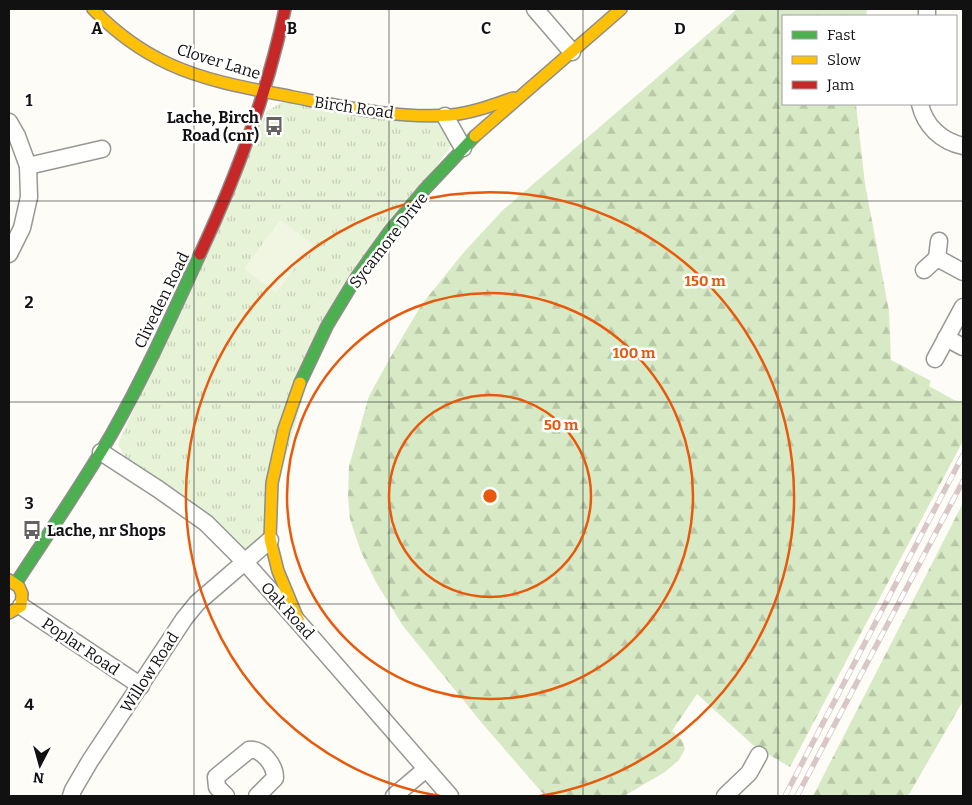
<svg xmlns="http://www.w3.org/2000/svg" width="972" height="805" font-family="Bitter,serif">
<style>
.forest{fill:url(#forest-firs)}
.park{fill:url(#park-tufts)}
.pitch{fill:#f0f6e1}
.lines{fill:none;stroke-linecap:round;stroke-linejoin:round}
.street-casing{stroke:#979795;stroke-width:19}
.fast-casing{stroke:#8e8d8b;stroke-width:14}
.slow-casing{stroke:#8e8d8b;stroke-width:14}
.jam-casing{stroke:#8e8d8b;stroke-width:14}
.street{stroke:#fffffe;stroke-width:16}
.fast{stroke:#4caf50;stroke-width:11}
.slow{stroke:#ffc107;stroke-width:11}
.jam{stroke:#c62828;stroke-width:11}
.rail-casing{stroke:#d9c6c7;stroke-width:5.5}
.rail{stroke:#fff;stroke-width:4;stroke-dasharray:11;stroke-linecap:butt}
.grid{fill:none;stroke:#111;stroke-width:1;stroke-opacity:0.55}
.ring{fill:none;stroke:#e8590c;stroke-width:2.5}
.labels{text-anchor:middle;stroke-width:5;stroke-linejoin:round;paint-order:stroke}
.street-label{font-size:16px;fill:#111;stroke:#fff}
.poi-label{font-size:16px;font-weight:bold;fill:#111;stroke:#fff;text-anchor:end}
.grid-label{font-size:16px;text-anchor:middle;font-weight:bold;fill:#111;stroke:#fff;stroke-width:5;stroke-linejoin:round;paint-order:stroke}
.centre{fill:#e8590c;stroke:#fff;stroke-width:2.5}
.ring-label{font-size:15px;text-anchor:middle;font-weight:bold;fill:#e8590c;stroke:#fff;stroke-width:5;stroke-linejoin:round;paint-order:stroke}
</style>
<defs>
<pattern id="forest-firs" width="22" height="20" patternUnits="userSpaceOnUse" patternTransform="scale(1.25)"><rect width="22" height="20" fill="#d8eac5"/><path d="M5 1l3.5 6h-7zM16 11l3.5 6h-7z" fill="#b8c8a8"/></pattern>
<pattern id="park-tufts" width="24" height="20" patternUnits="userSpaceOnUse" patternTransform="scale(1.25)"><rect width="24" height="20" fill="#e7f3d7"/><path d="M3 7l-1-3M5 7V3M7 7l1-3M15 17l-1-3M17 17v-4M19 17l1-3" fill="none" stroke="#c5cfb8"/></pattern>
</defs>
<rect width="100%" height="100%" fill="#fdfcf7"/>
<g class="forest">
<path d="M737,9H867L866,16H783V104H856L865,184L889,311L891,360L931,381L929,386L954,400L963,402V441L790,767L754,746L697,694L672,731L682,740L685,749L679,760L665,772L624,796H545L481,722L403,626L377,584L361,552L350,519L348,497L349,466L369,396L394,351L422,304L464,252L502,211Z"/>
<path d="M963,503V701L908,796H813Z"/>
</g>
<path class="park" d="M282,102L433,120L447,129L455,141L328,311L262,540L252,549L240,548L126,460L118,444L267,111Z"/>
<path class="pitch" d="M280,220L313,244L276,293L244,269Z"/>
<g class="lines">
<g class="street-casing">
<g id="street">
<path d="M535,9L572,52"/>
<path d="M927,16V9"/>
<path d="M920,104C925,126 941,141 963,146"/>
<path d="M445,116L463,148"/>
<path d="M9,122L17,136L28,166L29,197L22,228L9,254"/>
<path d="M28,166L102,149"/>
<path d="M937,258L939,241"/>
<path d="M924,270L937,258L963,272"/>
<path d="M946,338L963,347"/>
<path d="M935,359L963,307"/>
<path d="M101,452L158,489L206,523L244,561L300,624L450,796"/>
<path d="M21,606L141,686"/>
<path d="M71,796L73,790L90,761L184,619L197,603L270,540"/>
<path d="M226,796L217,787L216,777L249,750C262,748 275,765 275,778L257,796"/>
<path d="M394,796L426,769"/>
<path d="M725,796L749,773L759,755"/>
</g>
</g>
<g class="fast-casing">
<g id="fast">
<path d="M300,383L327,326L356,278L389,232L425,189L475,136"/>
<path d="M16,583C48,534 81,486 111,435C144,377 172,315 200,254"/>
</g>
</g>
<g class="slow-casing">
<g id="slow">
<path d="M93,9C115,32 141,51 169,64C208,82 252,89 293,97C345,107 398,119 451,115C472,113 493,105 513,98"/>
<path d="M475,136L621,9"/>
<path d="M9,580L19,587L22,594L21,606L9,613"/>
<path d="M300,624L278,571L270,539L272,483L284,429L300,383"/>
</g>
</g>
<g class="jam-casing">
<path id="jam" d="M200,254C237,175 267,95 285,9"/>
</g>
<use href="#street" class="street"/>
<use href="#fast" class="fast"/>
<use href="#slow" class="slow"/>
<use href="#jam" class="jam"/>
<g class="rail-casing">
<g id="rail">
<path d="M785,796L963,455"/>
<path d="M797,796L963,481"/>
</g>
</g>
<use href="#rail" class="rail"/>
</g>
<path class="grid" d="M194,9V796M389,9V796M583,9V796M778,9V796M9,201H963M9,402H963M9,604H963"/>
<g class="ring">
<circle cx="490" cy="496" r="101"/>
<circle cx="490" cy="496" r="203"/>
<path d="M440 796A304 304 0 1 1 540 796"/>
</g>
<defs>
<g id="bus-bare" transform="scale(1.5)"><path d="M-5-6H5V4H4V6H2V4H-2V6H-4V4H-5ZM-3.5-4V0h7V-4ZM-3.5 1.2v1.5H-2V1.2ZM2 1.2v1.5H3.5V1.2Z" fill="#646362" stroke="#fff" stroke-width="2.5" paint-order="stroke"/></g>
</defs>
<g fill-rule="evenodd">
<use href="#bus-bare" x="274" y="126"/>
<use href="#bus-bare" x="32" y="530"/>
</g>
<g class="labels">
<g class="street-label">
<text transform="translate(219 61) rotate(17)" y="6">Clover Lane</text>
<text transform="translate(354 107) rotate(8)" y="6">Birch Road</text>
<text transform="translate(388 240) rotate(-52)" y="6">Sycamore Drive</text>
<text transform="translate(161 300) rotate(-64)" y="6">Cliveden Road</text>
<text transform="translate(288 610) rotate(48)" y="6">Oak Road</text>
<text transform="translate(81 646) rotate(34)" y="6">Poplar Road</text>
<text transform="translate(149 672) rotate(-57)" y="6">Willow Road</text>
</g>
<g class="poi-label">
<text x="259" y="123">Lache, Birch<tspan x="259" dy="18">Road (cnr)</tspan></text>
<text x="47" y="536" text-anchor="start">Lache, nr Shops</text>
</g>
</g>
<g class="grid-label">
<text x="97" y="34">A</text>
<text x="292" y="34">B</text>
<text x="486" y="34">C</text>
<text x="680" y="34">D</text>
<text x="29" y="106">1</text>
<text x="29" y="308">2</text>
<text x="29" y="509">3</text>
<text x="29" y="710">4</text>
</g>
<circle cx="490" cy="496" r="8" class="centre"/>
<g class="ring-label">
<text x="705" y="286">150 m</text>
<text x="634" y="358">100 m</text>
<text x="561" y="430">50 m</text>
</g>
<rect width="972" height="805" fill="none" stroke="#111111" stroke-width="20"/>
<rect x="782" y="15" width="175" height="90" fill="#ffffff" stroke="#a0a0a0"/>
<rect x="792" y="31" width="25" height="8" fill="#4caf50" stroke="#a0a0a0"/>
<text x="827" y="40" font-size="15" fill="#111111">Fast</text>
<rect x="792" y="56" width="25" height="8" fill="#ffc107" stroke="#a0a0a0"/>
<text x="827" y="65" font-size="15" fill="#111111">Slow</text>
<rect x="792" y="81" width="25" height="8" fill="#c62828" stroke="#a0a0a0"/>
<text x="827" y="90" font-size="15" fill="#111111">Jam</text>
<g transform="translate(40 765) rotate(186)" stroke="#ffffff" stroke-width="4" paint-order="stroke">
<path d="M0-4L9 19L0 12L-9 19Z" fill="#111111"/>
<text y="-8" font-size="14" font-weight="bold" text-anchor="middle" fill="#111111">N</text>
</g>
</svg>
